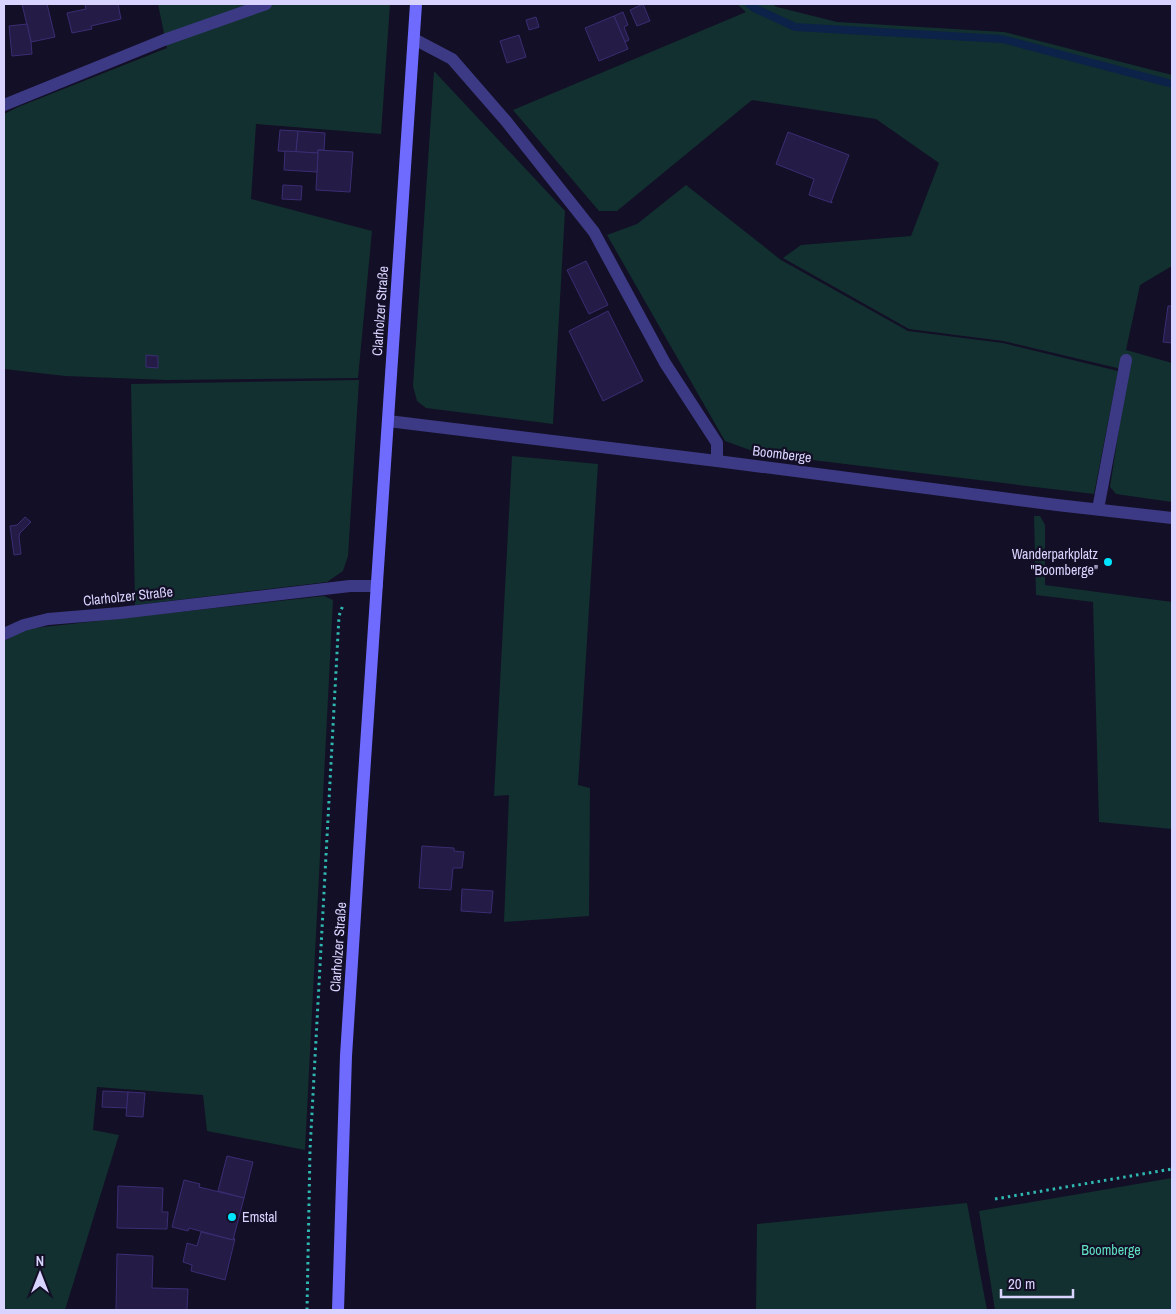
<svg xmlns="http://www.w3.org/2000/svg" width="1176" height="1314" font-family="'Archivo Narrow',sans-serif">
<style>
.green{fill:#12302f}
.lines{fill:none;stroke-linecap:round;stroke-linejoin:round}
.stream{stroke:#0c2248;stroke-width:8}
.building{fill:#241b47;stroke:#3b2d73}
.path{stroke:#2fb8b0;stroke-width:3;stroke-dasharray:2.5 4;stroke-linecap:butt}
.lane{stroke:#3d3a85;stroke-width:12}
.street{stroke:#3d3a85;stroke-width:12}
.secondary{stroke:#6f6bff;stroke-width:12}
.poi-dot{fill:#00e5ff;stroke:#130f26;stroke-width:2}
.labels{text-anchor:middle;stroke-width:4.5;stroke-linejoin:round;paint-order:stroke}
.street-label{font-size:14px;fill:#d9d4ff;stroke:#130f26}
.poi-label{font-size:14px;fill:#d9d4ff;stroke:#130f26;text-anchor:end}
.park-label{font-size:14px;fill:#5fe0c0;stroke:#130f26}
</style>
<rect width="100%" height="100%" fill="#130f26"/>
<g class="green">
<path d="M158,4H390L381,134L256,124L251,199L372,231L358,378L167,380L65,376L4,369V114L18,107L167,48Z"/>
<path d="M737,4H772L777,7L837,22L1004,32L1172,75V266L1140,285L1126,350L1172,363V502L1116,494L1110,487L1127,376L1117,368L1003,341L909,329L783,258L801,245L911,236L939,163L876,119L752,100L617,211H599L513,110L746,12Z"/>
<path d="M434,71L565,211L553,424L426,408L417,401L413,386Z"/>
<path d="M686,185L781,260L908,331L1003,343L1118,371L1094,494L761,454L725,441L607,235L637,224Z"/>
<path d="M359,380L348,556L343,571L327,582L135,605L131,384Z"/>
<path d="M512,456L598,464L578,785L590,788L589,916L504,922L509,795L494,796Z"/>
<path d="M1034,516H1040L1045,525V585L1172,602V829L1099,822L1093,602L1036,595Z"/>
<path d="M324,596L333,600L305,1150L207,1131L203,1095L97,1087L93,1130L119,1135L65,1310H4V641L25,629Z"/>
<path d="M1172,1178V1310H995L979,1211Z"/>
<path d="M967,1203L987,1310H756L757,1224Z"/>
</g>
<g class="lines">
<path class="stream" d="M749,4L754,8L795,27L1002,39L1172,84"/>
</g>
<g class="building">
<path d="M22,4H47L55,37L31,42Z"/>
<path d="M85,4H118L121,19L91,26L92,29L72,33L67,13L86,9Z"/>
<path d="M643,4L650,21L637,26L630,10Z"/>
<path d="M623,12L628,25L624,27L629,40L625,42L614,16Z"/>
<path d="M614,16L628,49L599,61L585,28Z"/>
<path d="M536,17L539,27L529,30L526,20Z"/>
<path d="M27,24L31,42L32,54L12,56L9,26Z"/>
<path d="M519,35L526,57L507,63L500,41Z"/>
<path d="M280,130L298,131L296,152L278,151Z"/>
<path d="M298,131L325,133L324,150H318V153L296,152Z"/>
<path d="M788,132L849,155L831,202H832V203L809,195L814,179L776,164Z"/>
<path d="M318,150L353,152L350,192L316,190Z"/>
<path d="M285,151L318,153L317,172L284,170Z"/>
<path d="M283,185L302,186L301,200L282,199Z"/>
<path d="M586,261L608,305L589,314L567,270Z"/>
<path d="M1168,306H1172V343L1163,342Z"/>
<path d="M608,311L643,381L603,401L569,331Z"/>
<path d="M146,355L158,356V368L146,367Z"/>
<path d="M25,517L31,522L20,533L19,537L21,554L14,555L10,526L17,525Z"/>
<path d="M422,846L454,848V851L464,852L462,868H453L451,890L419,888Z"/>
<path d="M462,889L493,891L491,913L461,911Z"/>
<path d="M103,1091L128,1092L127,1108L102,1107Z"/>
<path d="M128,1092L145,1093L143,1117L126,1116Z"/>
<path d="M227,1156L253,1162L244,1198L218,1191Z"/>
<path d="M184,1180L200,1184L199,1187L244,1198L233,1240L189,1228L188,1231L172,1227Z"/>
<path d="M118,1186L163,1188L162,1212H168L167,1229L117,1228Z"/>
<path d="M201,1232L233,1240L234,1238L235,1239L225,1280L191,1271L192,1265L183,1262L187,1243L197,1246Z"/>
<path d="M117,1254L153,1256L152,1288L188,1289L187,1310H116Z"/>
</g>
<g class="lines">
<g class="path">
<path d="M995,1199L1172,1169"/>
<path d="M307,1310L310,1150L339,616L343,605"/>
</g>
<g class="lane">
<path d="M1098,509L1126,360"/>
<path d="M4,634L24,625L48,619L120,613L350,586H377"/>
</g>
<g class="street">
<path d="M414,39L452,59L506,121L594,232L665,363L717,443V461"/>
<path d="M4,105L164,40L266,4"/>
<path d="M388,421L717,461L1057,505L1172,518"/>
</g>
<path class="secondary" d="M338,1310L346,1056L362,805L416,4"/>
</g>
<g class="poi-dot">
<circle cx="1108" cy="562" r="5"/>
<circle cx="232" cy="1217" r="5"/>
</g>
<g class="labels">
<g class="street-label">
<text transform="translate(380 311) rotate(-86)" y="5">Clarholzer Straße</text>
<text transform="translate(782 454) rotate(7)" y="5">Boomberge</text>
<text transform="translate(128 596) rotate(-6)" y="5">Clarholzer Straße</text>
<text transform="translate(338 947) rotate(-86)" y="5">Clarholzer Straße</text>
</g>
<g class="poi-label">
<text x="1098" y="559">Wanderparkplatz<tspan x="1098" dy="16">"Boomberge"</tspan></text>
<text x="242" y="1222" text-anchor="start">Emstal</text>
</g>
<g class="park-label">
<text x="1111" y="1255">Boomberge</text>
</g>
</g>
<rect width="1176" height="1314" fill="none" stroke="#d9d4ff" stroke-width="10"/>
<g transform="translate(40 1274)" stroke="#130f26" stroke-width="4" paint-order="stroke">
<path d="M0-4L9 19L0 12L-9 19Z" fill="#d9d4ff"/>
<text y="-8" font-size="14" font-weight="bold" text-anchor="middle" fill="#d9d4ff">N</text>
</g>
<path d="M1001 1289v8h72v-8" fill="none" stroke="#d9d4ff" stroke-width="2.5"/>
<text x="1008" y="1289" font-size="15" fill="#d9d4ff" stroke="#130f26" stroke-width="4" paint-order="stroke">20 m</text>
</svg>
